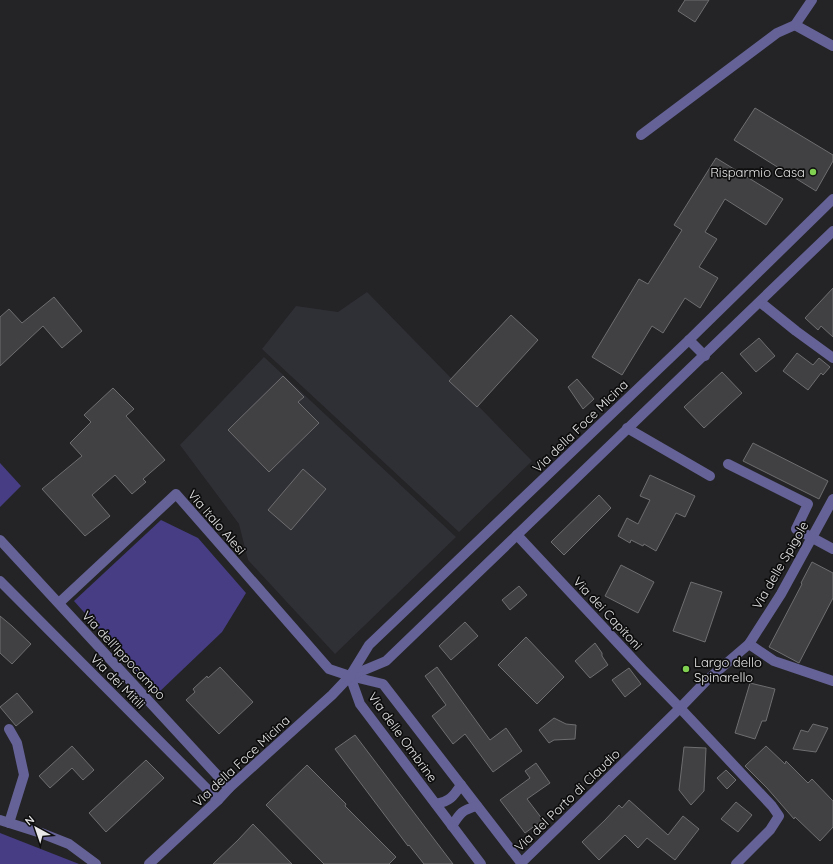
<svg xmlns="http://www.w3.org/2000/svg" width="833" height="864" font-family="Quicksand,sans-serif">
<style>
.built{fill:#2f2f36}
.green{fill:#463d85}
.building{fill:#414143;stroke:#6e6e70}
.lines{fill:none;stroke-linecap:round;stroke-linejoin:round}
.minor{stroke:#656297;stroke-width:10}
.poi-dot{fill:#80d051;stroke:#0d0d0e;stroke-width:1.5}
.labels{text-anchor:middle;stroke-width:3.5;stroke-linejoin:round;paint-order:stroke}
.poi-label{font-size:13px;fill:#e8e8e9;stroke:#0d0d0e;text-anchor:end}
.street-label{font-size:13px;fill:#e8e8e9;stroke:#0d0d0e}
</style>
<rect width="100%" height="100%" fill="#242426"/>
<g class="built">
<path d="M367,292L532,461L459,532L262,349L296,306L338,312Z"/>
<path d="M264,357L456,537L335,654L248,560L239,524L180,445Z"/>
</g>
<g class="green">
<path d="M0,463L21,486L0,507Z"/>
<path d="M161,520L198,538L246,593L222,632L157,694L74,601Z"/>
<path d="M0,833L79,864H0Z"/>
</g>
<g class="building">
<path d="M685,0H709L695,22L678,11Z"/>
<path d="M755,108L833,155V161L816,191L734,140Z"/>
<path d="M716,158L783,199L766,225L725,199L705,232L717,239L699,267L718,278L700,308L685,298L663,333L652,326L622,375L592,357L639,279L648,284L682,230L674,225Z"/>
<path d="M833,288V337L821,326L818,330L805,318Z"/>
<path d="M54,297L82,331L62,348L43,326L0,366V317L9,309L22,323Z"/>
<path d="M511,315L538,340L477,407L449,381Z"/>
<path d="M759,338L775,356L756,372L740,354Z"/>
<path d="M797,353L813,365L819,358L830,367L823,375L821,373L808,390L783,371Z"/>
<path d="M722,372L742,393L704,428L684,407Z"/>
<path d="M283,376L304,397L298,402L319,423L269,472L228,430Z"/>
<path d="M577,379L594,399L583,409L568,387Z"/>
<path d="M113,388L134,409L126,416L165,460L143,479L146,482L132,494L115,475L92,495L110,516L85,536L42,489L82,456L70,443L91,422L84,415Z"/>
<path d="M753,443L828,481L819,499L743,461Z"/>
<path d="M303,469L326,489L291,530L268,510Z"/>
<path d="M650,475L695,496L685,517L676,513L656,551L644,544L643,546L631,540L630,543L618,536L627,518L638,524L650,500L640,496Z"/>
<path d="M599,495L611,508L564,555L551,542Z"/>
<path d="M812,562L833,573V598L799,663L769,647L802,584L801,583Z"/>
<path d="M621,565L654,582L638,613L605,596Z"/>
<path d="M691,582L722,592L705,642L673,631Z"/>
<path d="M519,586L527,595L510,610L502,600Z"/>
<path d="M0,616L12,626L31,644L12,664L0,653Z"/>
<path d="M465,622L478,636L451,660L439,646Z"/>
<path d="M526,637L564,677L537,704L498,665Z"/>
<path d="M595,643L602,653V656L608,665L590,678L575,661Z"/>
<path d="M220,667L253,702L219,734L186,700L195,692L193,689L207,676L208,678Z"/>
<path d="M437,667L490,740L506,728L522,751L493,772L465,734L453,744L432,716L446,705L425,676Z"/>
<path d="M629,668L641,684L625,697L612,680Z"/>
<path d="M750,683L775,689L766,721H762L755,739L735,733Z"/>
<path d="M17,693L33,712L16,726L0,707Z"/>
<path d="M554,718L566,724L576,725L575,739L554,740L549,743L539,730Z"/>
<path d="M813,724L828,728L816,752L793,749L801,730L808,732Z"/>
<path d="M355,735L412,810L453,864H424L409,845L408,846L335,749Z"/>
<path d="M72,746L94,770L83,780L72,768L50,788L39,776Z"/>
<path d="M766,746L785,764L786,761L808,783L812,779L833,801V827L820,841L795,817L794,819L767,788L745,766Z"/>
<path d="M684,747L706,748L704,791L691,805L679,790Z"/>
<path d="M146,760L164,778L106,832L89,813Z"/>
<path d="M536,763L550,783L527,799L543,820L525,833L500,800L530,778L525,771Z"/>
<path d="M307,765L346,804L345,806L396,857L389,864H324L266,805Z"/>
<path d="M726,770L736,780L727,789L717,778Z"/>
<path d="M629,800L668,835L683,816L699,829L675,860L647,838L638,848L625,835L599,860L582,842L605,820L619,805L622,808Z"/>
<path d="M736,802L752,815L738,832L721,819Z"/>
<path d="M253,824L292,864H213L238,840Z"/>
</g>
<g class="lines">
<g class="minor">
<path d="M795,25L833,46"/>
<path d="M641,135L777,33L795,25L812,0"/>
<path d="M760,302L796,331L833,358"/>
<path d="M689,340L705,356"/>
<path d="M627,428L710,476"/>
<path d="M728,464L808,504L796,529L833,549"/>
<path d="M517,535L643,670L680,708L772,806L779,816L770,830L736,864"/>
<path d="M0,540L229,788"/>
<path d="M0,581L218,800"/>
<path d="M59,603L176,494L329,669L350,676L383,684L522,864"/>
<path d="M749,644L774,661L833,681"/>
<path d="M350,676L386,661C535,518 684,375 833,231"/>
<path d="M350,676L360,704L481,864"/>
<path d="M436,804C450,801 453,797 461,785"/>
<path d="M0,820L41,833L69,844L96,864"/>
<path d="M9,823L24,775L17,743L9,729"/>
<path d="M452,826C460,813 462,810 477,806"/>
<path d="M521,863L631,756L680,708L707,680L749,644L781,594L833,499"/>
<path d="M149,864L218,800L229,788L332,695L350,676L369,645L689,340L833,199"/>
</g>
</g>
<g class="poi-dot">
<circle cx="813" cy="172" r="4"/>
<circle cx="686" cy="669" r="4"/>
</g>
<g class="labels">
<g class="poi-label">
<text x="805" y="177">Risparmio Casa</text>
<text x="694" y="667" text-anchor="start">Largo dello<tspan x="694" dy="15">Spinarello</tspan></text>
</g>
<g class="street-label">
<text transform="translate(580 426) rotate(-44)" y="5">Via della Foce Micina</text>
<text transform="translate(217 522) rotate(49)" y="5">Via Italo Alesi</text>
<text transform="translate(780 565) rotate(-60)" y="5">Via delle Spigole</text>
<text transform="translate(608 613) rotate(47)" y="5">Via dei Capitoni</text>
<text transform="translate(124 655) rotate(47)" y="5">Via dell'Ippocampo</text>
<text transform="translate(118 681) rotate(45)" y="5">Via dei Mitili</text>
<text transform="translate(403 737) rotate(54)" y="5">Via delle Ombrine</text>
<text transform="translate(241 761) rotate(-43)" y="5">Via della Foce Micina</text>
<text transform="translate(567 800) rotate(-44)" y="5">Via del Porto di Claudio</text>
</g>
</g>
<g transform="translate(36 828) rotate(320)" stroke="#0d0d0e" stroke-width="3" paint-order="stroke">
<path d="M0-3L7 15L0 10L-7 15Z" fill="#e8e8e9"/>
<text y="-6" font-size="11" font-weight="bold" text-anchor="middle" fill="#e8e8e9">N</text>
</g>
</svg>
